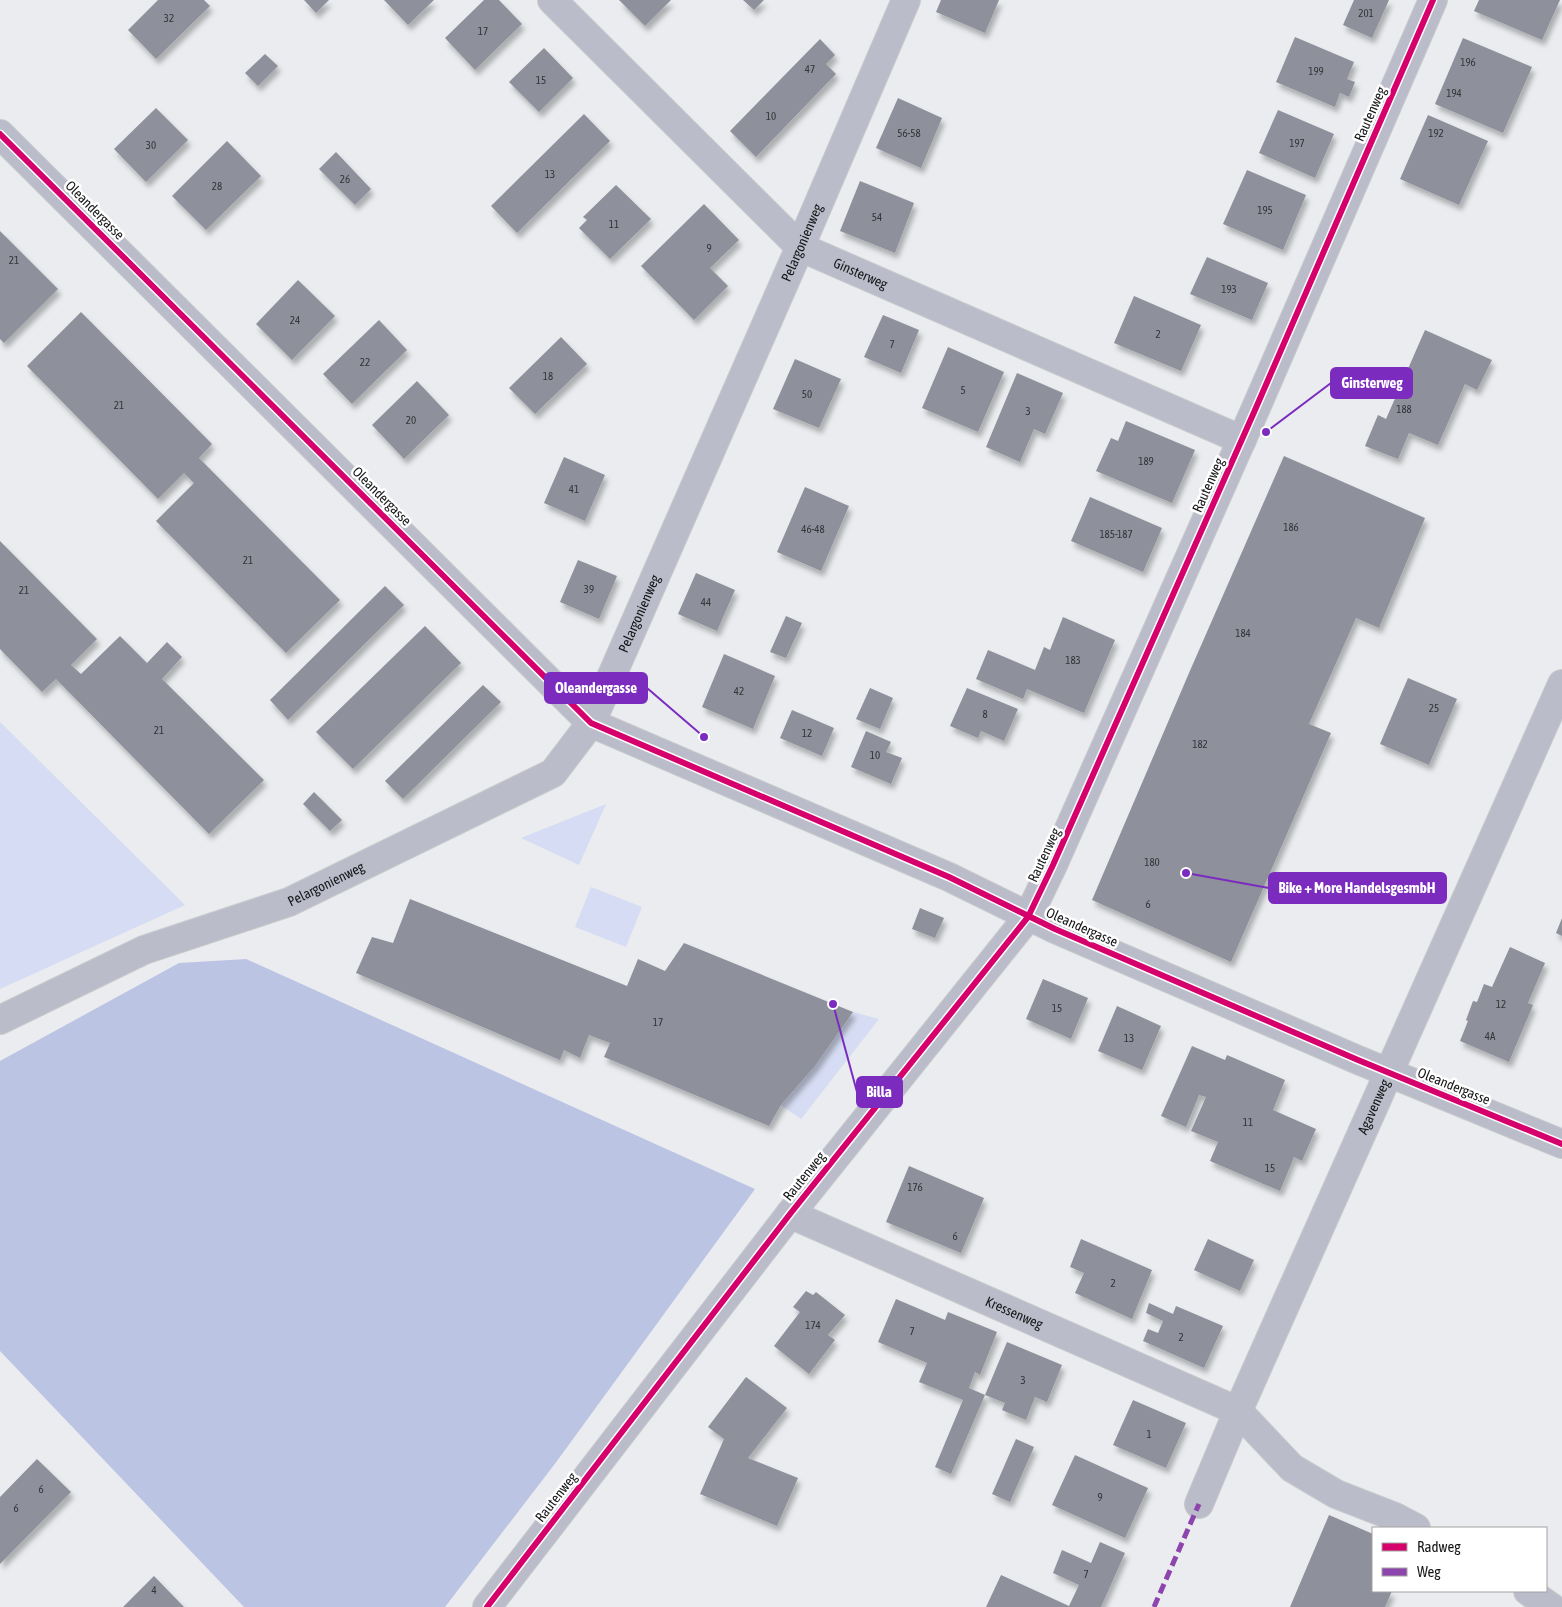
<svg xmlns="http://www.w3.org/2000/svg" width="1562" height="1607" font-family="'Asap Condensed',sans-serif">
<style>
.green{fill:#d5dcf3}
.forest{fill:#bcc4e4}
.building{fill:#8e909b;filter:url(#shadow)}
.lines{fill:none;stroke-linecap:round;stroke-linejoin:round}
.minor-casing{stroke:#c9cacc;stroke-width:30}
.minor{stroke:#babcca;stroke-width:28}
.quiet{stroke:#8e44ad;stroke-width:5;stroke-dasharray:10 5;stroke-linecap:butt}
.cycleway-casing{stroke:#fff;stroke-width:9}
.cycleway{stroke:#d6006c;stroke-width:6}
.labels{text-anchor:middle;stroke-width:5;stroke-linejoin:round;paint-order:stroke}
.number-label{font-size:11px;fill:#343439}
.street-label{font-size:14px;fill:#161618;stroke:#fff}
.leader{fill:none;stroke:#7b2cbf;stroke-width:2}
.callout-dot{fill:#7b2cbf;stroke:#fff;stroke-width:2}
.callout{fill:#7b2cbf;stroke:#7b2cbf;stroke-width:2}
.callout-label{font-size:15px;text-anchor:middle;font-weight:bold;fill:#fff}
</style>
<defs>
<filter id="shadow"><feDropShadow dx="3" dy="5.5" stdDeviation="2.5" flood-color="#0004"/></filter>
</defs>
<rect width="100%" height="100%" fill="#eaecef"/>
<g class="green">
<path d="M0,722L185,905L0,989Z"/>
<path d="M606,804L579,865L521,838Z"/>
<path d="M591,887L642,907L626,947L575,927Z"/>
<path d="M853,1012L879,1019L801,1119L781,1105L815,1066Z"/>
</g>
<path class="forest" d="M246,959L755,1189L557,1461L445,1607H244L0,1351V1061L179,963Z"/>
<g class="building">
<path d="M158,0H204L210,6L156,59L128,30Z"/>
<path d="M304,0H329L316,13Z"/>
<path d="M384,0H434L408,25Z"/>
<path d="M484,0H499L522,24L475,70L445,38Z"/>
<path d="M619,0H671L645,26Z"/>
<path d="M743,0H764L754,10Z"/>
<path d="M941,0H999L985,33L936,12Z"/>
<path d="M1354,0H1389L1372,38L1343,25Z"/>
<path d="M1479,0H1560L1542,40L1474,11Z"/>
<path d="M1295,37L1354,62L1347,79L1355,82L1349,97L1340,93L1335,107L1276,82Z"/>
<path d="M1463,38L1532,67L1503,133L1435,104Z"/>
<path d="M820,39L835,55L826,64L836,74L756,157L730,131Z"/>
<path d="M544,48L573,78L539,112L509,82Z"/>
<path d="M265,54L278,66L258,86L245,73Z"/>
<path d="M898,98L942,118L921,168L876,148Z"/>
<path d="M156,108L188,140L146,182L114,149Z"/>
<path d="M1278,110L1334,134L1315,178L1259,153Z"/>
<path d="M584,114L610,141L517,233L491,206Z"/>
<path d="M1428,115L1488,141L1459,205L1400,179Z"/>
<path d="M227,141L261,176L206,230L172,196Z"/>
<path d="M336,152L371,189L355,205L319,169Z"/>
<path d="M1247,170L1306,195L1283,250L1223,224Z"/>
<path d="M860,181L914,203L895,253L840,231Z"/>
<path d="M616,185L651,219L610,259L579,228L587,220L583,217Z"/>
<path d="M704,204L739,240L710,268L728,286L694,320L641,266Z"/>
<path d="M0,231L58,289L4,343L0,339Z"/>
<path d="M1207,257L1268,283L1252,320L1190,294Z"/>
<path d="M298,280L335,316L292,360L256,324Z"/>
<path d="M1134,296L1201,325L1181,371L1114,343Z"/>
<path d="M81,312L212,444L199,458L340,600L286,653L156,521L194,483L184,473L158,499L27,366Z"/>
<path d="M883,315L919,330L901,373L864,357Z"/>
<path d="M379,320L407,350L352,404L323,374Z"/>
<path d="M1425,330L1492,360L1477,390L1465,384L1438,445L1409,433L1398,459L1365,446L1378,415L1386,419Z"/>
<path d="M561,337L587,364L535,414L509,388Z"/>
<path d="M948,347L1004,372L978,432L922,408Z"/>
<path d="M795,359L841,379L819,428L773,409Z"/>
<path d="M1017,373L1063,393L1045,434L1034,429L1020,462L986,447Z"/>
<path d="M417,381L449,415L404,459L372,425Z"/>
<path d="M1126,421L1195,450L1172,503L1096,471L1111,438L1118,441Z"/>
<path d="M1284,456L1425,518L1379,628L1356,618L1309,724L1331,733L1231,962L1092,900L1189,673Z"/>
<path d="M564,457L605,475L585,521L544,503Z"/>
<path d="M805,487L849,506L821,571L777,552Z"/>
<path d="M1090,497L1162,528L1143,572L1071,541Z"/>
<path d="M0,541L97,639L71,665L81,674L120,636L147,663L167,642L182,657L162,679L264,780L209,834L56,679L42,692L0,649Z"/>
<path d="M578,560L617,576L599,619L560,602Z"/>
<path d="M696,573L735,590L717,631L678,614Z"/>
<path d="M385,586L404,605L288,720L270,700Z"/>
<path d="M786,616L802,623L786,658L770,652Z"/>
<path d="M1063,617L1115,640L1084,713L1027,689L1023,699L976,679L988,650L1035,670L1044,647L1050,650Z"/>
<path d="M425,626L461,663L353,769L316,732Z"/>
<path d="M724,654L775,676L753,729L702,707Z"/>
<path d="M1408,678L1457,699L1429,765L1380,744Z"/>
<path d="M483,685L501,702L403,799L385,781Z"/>
<path d="M870,688L893,698L880,729L856,719Z"/>
<path d="M967,688L1018,709L1004,741L981,731L978,738L950,726Z"/>
<path d="M792,710L834,728L822,756L780,738Z"/>
<path d="M866,731L891,742L886,752L902,758L891,784L851,767Z"/>
<path d="M314,792L342,820L330,831L303,804Z"/>
<path d="M410,899L627,986L638,959L665,971L684,943L853,1012L815,1066L781,1105L769,1126L604,1057L610,1043L589,1035L580,1058L564,1050L560,1060L356,973L372,937L393,943Z"/>
<path d="M920,908L944,918L935,938L912,929Z"/>
<path d="M1562,918V936L1556,933Z"/>
<path d="M1510,947L1545,963L1528,1003L1533,1005L1509,1062L1460,1041L1468,1021L1466,1020L1473,1001L1477,1002L1484,984L1492,987Z"/>
<path d="M1043,979L1088,998L1071,1039L1026,1019Z"/>
<path d="M1117,1006L1161,1026L1142,1070L1098,1051Z"/>
<path d="M1192,1046L1225,1060L1227,1055L1285,1080L1273,1110L1316,1129L1302,1161L1294,1157L1280,1191L1210,1161L1218,1142L1191,1131L1206,1097L1199,1095L1186,1127L1161,1116Z"/>
<path d="M909,1166L984,1198L961,1253L886,1222Z"/>
<path d="M1081,1239L1152,1270L1132,1319L1075,1293L1084,1273L1070,1267Z"/>
<path d="M1208,1239L1254,1260L1240,1291L1194,1270Z"/>
<path d="M806,1291L813,1295L816,1292L845,1315L828,1335L835,1340L809,1374L774,1346L800,1312L793,1307Z"/>
<path d="M896,1299L945,1320L948,1312L997,1332L980,1375L975,1372L969,1388L985,1395L951,1474L935,1467L963,1400L919,1382L927,1363L878,1342Z"/>
<path d="M1149,1303L1173,1314L1176,1306L1223,1326L1204,1368L1143,1341L1148,1329L1158,1333L1163,1321L1146,1313Z"/>
<path d="M1007,1342L1062,1365L1047,1402L1035,1397L1026,1420L1002,1410L1005,1403L985,1395Z"/>
<path d="M746,1377L787,1408L748,1458L798,1478L777,1526L700,1494L724,1439L708,1427Z"/>
<path d="M1133,1400L1186,1423L1166,1468L1113,1445Z"/>
<path d="M1016,1439L1034,1447L1010,1502L992,1494Z"/>
<path d="M1075,1455L1148,1488L1125,1538L1052,1505Z"/>
<path d="M37,1459L71,1492L0,1564V1497Z"/>
<path d="M1329,1515L1373,1534V1591H1392L1385,1607H1290Z"/>
<path d="M1100,1542L1125,1553L1101,1607H986L1001,1575L1069,1606L1079,1585L1053,1573L1062,1550L1091,1563Z"/>
<path d="M154,1576L184,1607H123Z"/>
</g>
<g class="lines">
<g class="minor-casing">
<g id="minor">
<path id="s1" d="M552,0L800,247L1242,440"/>
<path d="M0,134L591,723L949,877L1055,929L1358,1060L1562,1144"/>
<path id="s2" d="M0,1020L144,950L289,902L553,773L591,723L800,247L906,0"/>
<path id="s3" d="M790,1214L1238,1411L1292,1468L1336,1494L1395,1517L1416,1528"/>
<path id="s4" d="M1199,1504L1238,1411L1562,684"/>
<path d="M1528,1591L1551,1607"/>
<path d="M487,1607L790,1214L1028,917L1053,865L1255,410L1433,0"/>
</g>
</g>
<use href="#minor" class="minor"/>
<path class="quiet" d="M1154,1607L1199,1504"/>
<g class="cycleway-casing">
<g id="cycleway">
<path d="M0,134L591,723L949,877L1055,929L1358,1060L1562,1144"/>
<path d="M487,1607L790,1214L1028,917L1053,865L1255,410L1433,0"/>
</g>
</g>
<use href="#cycleway" class="cycleway"/>
</g>
<g class="labels">
<g class="number-label">
<text x="1366" y="17">201</text>
<text x="169" y="22">32</text>
<text x="483" y="35">17</text>
<text x="1468" y="66">196</text>
<text x="810" y="73">47</text>
<text x="1316" y="75">199</text>
<text x="541" y="84">15</text>
<text x="1454" y="97">194</text>
<text x="771" y="120">10</text>
<text x="909" y="137">56-58</text>
<text x="1436" y="137">192</text>
<text x="1297" y="147">197</text>
<text x="151" y="149">30</text>
<text x="550" y="178">13</text>
<text x="345" y="183">26</text>
<text x="217" y="190">28</text>
<text x="1265" y="214">195</text>
<text x="877" y="221">54</text>
<text x="614" y="228">11</text>
<text x="709" y="252">9</text>
<text x="14" y="264">21</text>
<text x="1229" y="293">193</text>
<text x="295" y="324">24</text>
<text x="1158" y="338">2</text>
<text x="892" y="348">7</text>
<text x="365" y="366">22</text>
<text x="548" y="380">18</text>
<text x="963" y="394">5</text>
<text x="807" y="398">50</text>
<text x="119" y="409">21</text>
<text x="1404" y="413">188</text>
<text x="1028" y="415">3</text>
<text x="411" y="424">20</text>
<text x="1146" y="465">189</text>
<text x="574" y="493">41</text>
<text x="1291" y="531">186</text>
<text x="813" y="533">46-48</text>
<text x="1116" y="538">185-187</text>
<text x="248" y="564">21</text>
<text x="589" y="593">39</text>
<text x="24" y="594">21</text>
<text x="706" y="606">44</text>
<text x="1243" y="637">184</text>
<text x="1073" y="664">183</text>
<text x="739" y="695">42</text>
<text x="1434" y="712">25</text>
<text x="985" y="718">8</text>
<text x="159" y="734">21</text>
<text x="807" y="737">12</text>
<text x="1200" y="748">182</text>
<text x="875" y="759">10</text>
<text x="1152" y="866">180</text>
<text x="1148" y="908">6</text>
<text x="1501" y="1008">12</text>
<text x="1057" y="1012">15</text>
<text x="658" y="1026">17</text>
<text x="1490" y="1040">4A</text>
<text x="1129" y="1042">13</text>
<text x="1248" y="1126">11</text>
<text x="1270" y="1172">15</text>
<text x="915" y="1191">176</text>
<text x="955" y="1240">6</text>
<text x="1113" y="1287">2</text>
<text x="813" y="1329">174</text>
<text x="912" y="1335">7</text>
<text x="1181" y="1341">2</text>
<text x="1023" y="1384">3</text>
<text x="1149" y="1438">1</text>
<text x="41" y="1493">6</text>
<text x="1100" y="1501">9</text>
<text x="16" y="1512">6</text>
<text x="1086" y="1578">7</text>
<text x="154" y="1594">4</text>
</g>
<g class="street-label">
<text transform="translate(1370 114) rotate(-66)" y="5">Rautenweg</text>
<text transform="translate(95 210) rotate(45)" y="5">Oleandergasse</text>
<text dy="5" stroke="none"><textPath href="#s2" startOffset="1194">Pelargonienweg</textPath></text>
<text dy="5" stroke="none"><textPath href="#s1" startOffset="416">Ginsterweg</textPath></text>
<text transform="translate(1208 485) rotate(-66)" y="5">Rautenweg</text>
<text transform="translate(382 496) rotate(45)" y="5">Oleandergasse</text>
<text dy="5" stroke="none"><textPath href="#s2" startOffset="789">Pelargonienweg</textPath></text>
<text transform="translate(1044 855) rotate(-65)" y="5">Rautenweg</text>
<text dy="5" stroke="none"><textPath href="#s2" startOffset="354">Pelargonienweg</textPath></text>
<text transform="translate(1082 927) rotate(24)" y="5">Oleandergasse</text>
<text transform="translate(1454 1086) rotate(22)" y="5">Oleandergasse</text>
<text dy="5" stroke="none"><textPath href="#s4" startOffset="434">Agavenweg</textPath></text>
<text transform="translate(804 1176) rotate(-51)" y="5">Rautenweg</text>
<text dy="5" stroke="none"><textPath href="#s3" startOffset="245">Kressenweg</textPath></text>
<text transform="translate(556 1497) rotate(-52)" y="5">Rautenweg</text>
</g>
</g>
<path class="leader" d="M1266 432L1331 383M704 737L647 688M1186 873L1269 888M833 1004L857 1092"/>
<g class="callout-dot">
<circle cx="1266" cy="432" r="5"/>
<circle cx="704" cy="737" r="5"/>
<circle cx="1186" cy="873" r="5"/>
<circle cx="833" cy="1004" r="5"/>
</g>
<g class="callout">
<rect x="1331" y="368" width="81" height="30" rx="5"/>
<rect x="545" y="673" width="102" height="30" rx="5"/>
<rect x="1269" y="873" width="177" height="30" rx="5"/>
<rect x="857" y="1077" width="45" height="30" rx="5"/>
</g>
<g class="callout-label">
<text x="1372" y="388">Ginsterweg</text>
<text x="596" y="693">Oleandergasse</text>
<text x="1357" y="893">Bike + More HandelsgesmbH</text>
<text x="879" y="1097">Billa</text>
</g>
<rect x="1372" y="1527" width="175" height="65" fill="#ffffff" stroke="#a2a2a3"/>
<rect x="1382" y="1543" width="25" height="8" fill="#d6006c" stroke="#a2a2a3"/>
<text x="1417" y="1552" font-size="15" fill="#161618">Radweg</text>
<rect x="1382" y="1568" width="25" height="8" fill="#8e44ad" stroke="#a2a2a3"/>
<text x="1417" y="1577" font-size="15" fill="#161618">Weg</text>
</svg>
